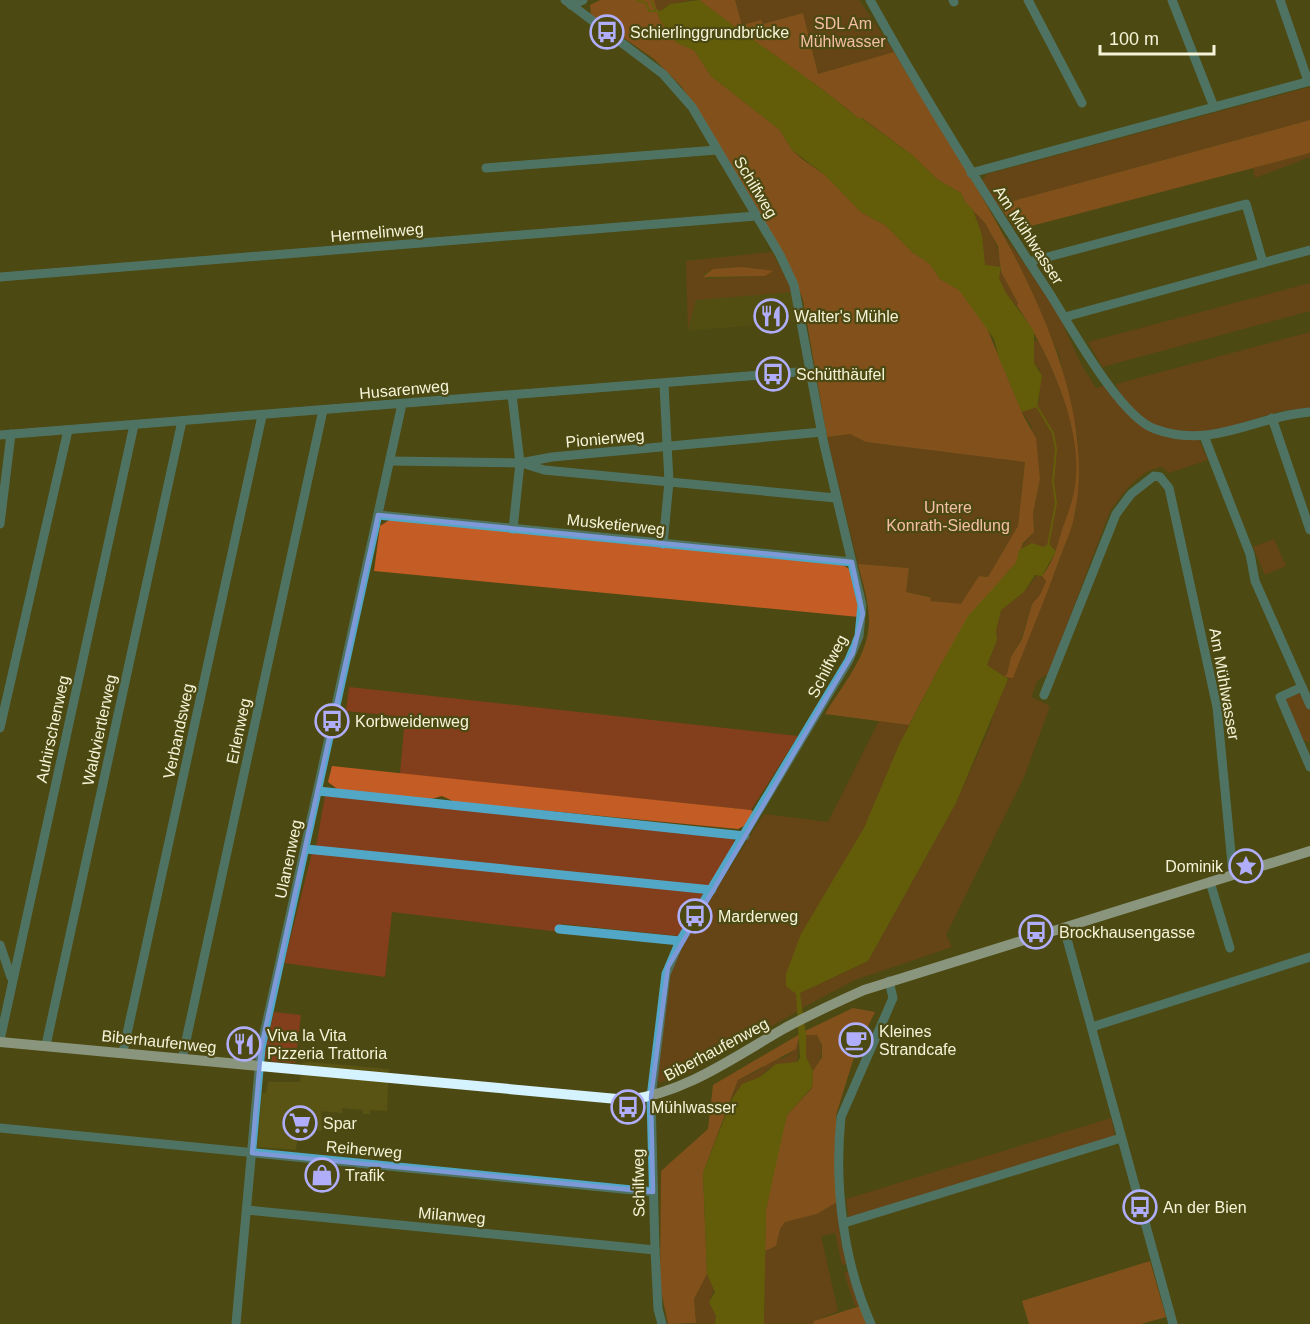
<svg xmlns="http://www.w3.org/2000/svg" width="1310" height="1324" font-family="Helvetica,sans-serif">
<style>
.built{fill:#595413}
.green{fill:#833f1c;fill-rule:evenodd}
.forest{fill:#c45c26}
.water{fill:#7e7700}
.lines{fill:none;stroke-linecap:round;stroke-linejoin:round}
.stream{stroke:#7e7700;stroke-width:2}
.minor{stroke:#53a7c6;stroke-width:9}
.major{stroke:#d5f2ff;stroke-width:10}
.marked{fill:none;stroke:#7e99d8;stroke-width:4.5;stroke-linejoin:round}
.labels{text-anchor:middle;stroke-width:4.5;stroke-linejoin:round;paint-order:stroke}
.park-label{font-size:16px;fill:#f5bfa6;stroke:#4d4913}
.poi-label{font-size:16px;fill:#f5f4d8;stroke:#4d4913;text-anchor:start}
.street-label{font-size:16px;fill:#f5f4d8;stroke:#4d4913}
</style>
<rect width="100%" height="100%" fill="#4d4913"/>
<g class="built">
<path d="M782,251L799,288L807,320L688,331L686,261Z"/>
<path d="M310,1062L389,1069L387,1111L370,1110V1114H363V1110L342,1108V1113L321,1111L322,1131H318V1126L299,1124L296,1150L257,1147L262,1093H266L268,1082H300L302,1063Z"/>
</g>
<g class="green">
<path d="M654,0H693L670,4L661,11L657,10Z"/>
<path d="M735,0H859L894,52L818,74L803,13L762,24L761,20L742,25Z"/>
<path d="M1310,87V120L996,206L981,182L987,174Z"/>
<path d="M1310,153V157L1255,178L1253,168Z"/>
<path d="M973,210C991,226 998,245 1001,267L985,265L981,235Z"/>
<path d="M1004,234L1056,310L1082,366L1096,388L1104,386L1133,417L1198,438L1208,460L1169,473L1162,467C1139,470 1123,493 1110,511L1048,674L1038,680L1031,697L1050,706L1024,777L946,935L952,947L855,980L802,1008L800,993L868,961L956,803L990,726L995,708L1056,570L1075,514L1079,480L1078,438L1059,355Z"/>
<path d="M772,252L793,292L696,300L688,329L686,261ZM742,267L765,276L707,279L703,274L713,269Z"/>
<path d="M1001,272L1018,303L1017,306C1007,298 1001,286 998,274Z"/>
<path d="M1310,283V311L1102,367L1088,342Z"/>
<path d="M1310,332V408C1300,409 1288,409 1278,412C1232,425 1169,453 1131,407C1125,399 1119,393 1116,384Z"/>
<path d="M1037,339C1058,378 1079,430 1077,476C1075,500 1066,529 1056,551L1049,544L1043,547L1027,545L1019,550L1034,532L1033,513L1040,479L1031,425L1022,412L1034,407L1039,402L1040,370L1034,363V342Z"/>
<path d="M850,434L866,442L1025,461L1018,526L988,577L979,576L961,605L929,601L930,596L906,592L909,568L858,564L827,437Z"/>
<path d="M1274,539L1286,566L1265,575L1253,547Z"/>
<path d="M1038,574L1046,580L1040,595L1032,604L1021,639L1011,657L1007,674L1004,677L987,665L997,640L996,631L1001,610L1024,592Z"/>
<path d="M349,687L798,736L751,810L400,774L405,717L346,711Z"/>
<path d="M1297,693L1303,696L1310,712V741L1307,742L1302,740L1285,700Z"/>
<path d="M879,721L909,725L796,994L798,1011L691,1072L659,1083L657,1079L671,969L686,938L764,814L828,822Z"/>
<path d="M325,796L732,837L735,843L709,886L316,846Z"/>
<path d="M312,853L702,892L703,894L679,936L562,924L560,932L392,912L385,977L284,963Z"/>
<path d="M274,1012L301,1015L295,1063L268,1061L264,1056Z"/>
<path d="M806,1035H817C825,1049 822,1057 813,1071L806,1057Z"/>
<path d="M799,1041L797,1062L769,1068L760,1077L742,1084L732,1099L738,1080L761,1069L771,1060L784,1058L796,1049Z"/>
<path d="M1111,1118L1115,1136L849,1219L846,1199Z"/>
<path d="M837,1202L840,1236L847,1264L842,1265L835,1233L821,1236L838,1311L814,1321L813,1324H764L765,1251L776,1246L780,1229L785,1222L817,1214Z"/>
<path d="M849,1271L860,1306H855L844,1273Z"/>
<path d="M707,1274L715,1287L709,1302L716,1316L715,1324H696L694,1299Z"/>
</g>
<g class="forest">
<path d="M600,0H654L660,20L677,43L694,50L711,76L780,130L792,150L802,159L825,175L861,212L885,225L912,252L930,264L940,279L959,290L986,326L1024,417L1036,438L1040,479L1033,513L1034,532L1023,543L1016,563L1006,574L940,666L909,725L825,714C839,690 864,661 868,632C872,610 863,585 858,564L909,568L906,592L930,597L931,601L961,604L979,576L988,577L1018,526L1025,462L866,442L850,434L827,437L803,300L792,271L701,115L681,86L654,59L591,15L590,5Z"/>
<path d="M699,0H735L742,25L761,20L763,24L803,13L818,74L894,52C967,175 1104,364 1075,512C1073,527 1066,541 1061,555C1046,597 1029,637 1013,678L1004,677L1007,674L1011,657L1022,639L1032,604L1040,595L1046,581L1042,576C1053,562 1057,548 1062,530C1068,513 1075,496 1076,477C1081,423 1046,347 1017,306L1018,303L1001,272L998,246L985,223L965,202L961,193L938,180L912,155L862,118H858C807,75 751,41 699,0Z"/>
<path d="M1310,120V153L1016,230L999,205Z"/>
<path d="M742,267L773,271L765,276L703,277L713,269Z"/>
<path d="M391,519L843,565L851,570L857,590L859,617L374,571L380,526Z"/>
<path d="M332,766L751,810L754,812L744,826L738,829L455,802L442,796L431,799L340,791L328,782Z"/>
<path d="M853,1008L875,1012L863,1036L849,1030L842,1048L855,1054L836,1115L837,1202L817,1214L785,1222L780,1229L776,1246L765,1251L766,1210L776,1158L787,1115L812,1088L813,1071L822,1057V1045L817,1035H806L805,1031Z"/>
<path d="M800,1034L796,1049L738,1080L703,1173L707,1274L694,1299L696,1323L668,1324L660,1286L661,1171L708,1129L713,1085Z"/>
<path d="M1150,1261L1166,1317L1141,1324H1029L1022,1301Z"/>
<path d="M860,1306L867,1324H813L814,1321Z"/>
</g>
<g class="water">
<path d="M699,0C751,40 807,75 858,118H861L912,155L938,180L961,193L965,202L973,210L982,235L985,265L1001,267L999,278L1006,293L1034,331V363L1042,376L1037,407L1022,412L999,358L994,339L959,290L940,279L930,264L912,252L885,225L861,212L825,175L792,150L780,130L711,76L694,50L677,43L660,20L657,10L661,11L670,4Z"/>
<path d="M1032,543L1043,547L1049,544L1056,551L1042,576L1035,575L1024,592L1001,610L996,631L997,640L987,665L1008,679L956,803L868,961L800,993L806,1035V1057L813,1071L812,1087L787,1115L766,1210L764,1324H715L716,1316L709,1302L715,1292L707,1274L703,1173L732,1099L742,1084L760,1077L776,1064L797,1062L800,1058L796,994L786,986V974L801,934L864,828L899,745L940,666L968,616L1016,563L1019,550Z"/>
</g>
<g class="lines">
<g class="stream">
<path d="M637,0L646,3L649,11H658"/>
<path d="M651,0L655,10"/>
<path d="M1036,405L1053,433L1056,449L1053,482L1056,503L1048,546"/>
</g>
<g class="minor">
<path d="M565,0L663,74L692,107L780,255L794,285L823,440L862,605L859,636L849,660L680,941L666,974L651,1097L655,1250L658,1309L662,1324"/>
<path d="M870,0C926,101 987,198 1050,294C1071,327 1120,417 1155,429C1212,450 1255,416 1310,412"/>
<path d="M953,0L954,2"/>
<path d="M1028,0L1082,103"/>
<path d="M1172,0L1214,107"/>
<path d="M1280,0L1308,81"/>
<path d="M571,5L583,0"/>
<path d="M486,168L717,150"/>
<path d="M971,173L1310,81"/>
<path d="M1029,262L1246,204L1263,263"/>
<path d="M0,277L756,216"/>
<path d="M1065,317L1310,250"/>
<path d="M512,395L520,463L513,529"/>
<path d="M1272,418L1310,530"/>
<path d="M0,435L811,371"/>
<path d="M1204,436L1250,554L1255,581L1310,705"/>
<path d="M391,461L520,463L552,457L822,432"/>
<path d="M522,463L544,470L836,498"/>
<path d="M378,515L852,562"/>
<path d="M0,524L11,434"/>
<path d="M663,544L669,482L664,385"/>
<path d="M1302,687L1280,697L1310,767"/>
<path d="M1044,695L1116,514L1131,494L1154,476L1160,477L1169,488L1217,707L1233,874"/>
<path d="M0,728L68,430"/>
<path d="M318,791L745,836"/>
<path d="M306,849L712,890"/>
<path d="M1210,882L1230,948"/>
<path d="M1064,928L1173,1324"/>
<path d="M559,929L680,941"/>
<path d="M0,945L11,977"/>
<path d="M1092,1027L1310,957"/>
<path d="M0,1040L134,425"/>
<path d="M46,1045L182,421"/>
<path d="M123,1052L262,416"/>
<path d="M182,1059L323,410"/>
<path d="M0,1128L653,1192"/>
<path d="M247,1210L655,1250"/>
<path d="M844,1223L1121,1138"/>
<path d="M236,1324L261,1048L402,404"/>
<path d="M871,1324C843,1261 834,1185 841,1117L893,998L889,981"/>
</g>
<path class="major" d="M0,1042L628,1100C687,1092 734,1057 785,1028C811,1014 837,1002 864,990L1310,851"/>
</g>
<path d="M0 0H1310V1324H0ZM378,515L852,562L863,614L853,653L668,967L651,1097L653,1192L252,1153L261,1048Z" fill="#4d4913" fill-opacity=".55" fill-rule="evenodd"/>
<path class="marked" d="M378,515L852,562L863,614L853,653L668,967L651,1097L653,1192L252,1153L261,1048Z"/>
<defs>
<g id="bus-ring" transform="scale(1.725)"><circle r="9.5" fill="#4d4913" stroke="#b0aefa" stroke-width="1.5"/><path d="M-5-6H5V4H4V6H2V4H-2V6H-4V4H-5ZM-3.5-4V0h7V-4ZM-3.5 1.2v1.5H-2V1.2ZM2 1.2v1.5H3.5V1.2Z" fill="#b0aefa"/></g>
<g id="restaurant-ring" transform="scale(1.725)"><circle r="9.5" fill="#4d4913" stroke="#b0aefa" stroke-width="1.5"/><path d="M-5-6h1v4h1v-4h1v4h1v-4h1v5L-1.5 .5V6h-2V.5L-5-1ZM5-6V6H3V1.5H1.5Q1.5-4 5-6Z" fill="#b0aefa"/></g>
<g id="sight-ring" transform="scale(1.725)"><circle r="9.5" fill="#4d4913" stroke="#b0aefa" stroke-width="1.5"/><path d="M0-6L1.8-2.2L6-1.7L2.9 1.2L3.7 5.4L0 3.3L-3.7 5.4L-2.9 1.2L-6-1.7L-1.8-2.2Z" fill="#b0aefa"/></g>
<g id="cafe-ring" transform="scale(1.725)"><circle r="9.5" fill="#4d4913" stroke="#b0aefa" stroke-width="1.5"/><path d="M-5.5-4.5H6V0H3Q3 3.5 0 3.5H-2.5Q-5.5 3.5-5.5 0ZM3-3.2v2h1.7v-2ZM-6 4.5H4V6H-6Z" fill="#b0aefa"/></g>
<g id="supermarket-ring" transform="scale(1.725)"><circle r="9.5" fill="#4d4913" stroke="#b0aefa" stroke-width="1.5"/><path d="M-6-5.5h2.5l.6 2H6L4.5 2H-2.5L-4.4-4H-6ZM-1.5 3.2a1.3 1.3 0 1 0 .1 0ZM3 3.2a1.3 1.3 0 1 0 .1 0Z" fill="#b0aefa"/></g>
<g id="shop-ring" transform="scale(1.725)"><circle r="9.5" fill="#4d4913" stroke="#b0aefa" stroke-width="1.5"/><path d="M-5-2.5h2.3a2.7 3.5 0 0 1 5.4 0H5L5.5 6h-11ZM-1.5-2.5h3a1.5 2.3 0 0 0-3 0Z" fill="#b0aefa"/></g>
</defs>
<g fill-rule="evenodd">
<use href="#bus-ring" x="607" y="32"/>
<use href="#restaurant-ring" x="771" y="316"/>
<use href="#bus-ring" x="773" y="374"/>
<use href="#bus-ring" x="332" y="721"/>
<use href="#sight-ring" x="1246" y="866"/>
<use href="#bus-ring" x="695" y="916"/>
<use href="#bus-ring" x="1036" y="932"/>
<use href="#cafe-ring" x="856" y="1040"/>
<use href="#restaurant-ring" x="244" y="1044"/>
<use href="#bus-ring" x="628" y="1107"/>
<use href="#supermarket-ring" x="300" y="1123"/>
<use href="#shop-ring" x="322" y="1175"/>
<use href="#bus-ring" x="1140" y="1207"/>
</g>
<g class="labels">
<g class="park-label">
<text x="843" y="29">SDL Am<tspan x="843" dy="18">Mühlwasser</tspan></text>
<text x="948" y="513">Untere<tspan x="948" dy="18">Konrath-Siedlung</tspan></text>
</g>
<g class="poi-label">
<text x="630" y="38">Schierlinggrundbrücke</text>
<text x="794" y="322">Walter's Mühle</text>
<text x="796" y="380">Schütthäufel</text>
<text x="355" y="727">Korbweidenweg</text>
<text x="1223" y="872" text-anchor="end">Dominik</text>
<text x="718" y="922">Marderweg</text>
<text x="1059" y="938">Brockhausengasse</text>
<text x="879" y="1037">Kleines<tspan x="879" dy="18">Strandcafe</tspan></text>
<text x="267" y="1041">Viva la Vita<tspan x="267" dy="18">Pizzeria Trattoria</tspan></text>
<text x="651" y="1113">Mühlwasser</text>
<text x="323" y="1129">Spar</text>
<text x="345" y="1181">Trafik</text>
<text x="1163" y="1213">An der Bien</text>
</g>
<g class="street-label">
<text transform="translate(756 187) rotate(59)" y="6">Schilfweg</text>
<text transform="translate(377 232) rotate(-5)" y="6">Hermelinweg</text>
<text transform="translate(1029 235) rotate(57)" y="6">Am Mühlwasser</text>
<text transform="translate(404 389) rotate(-5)" y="6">Husarenweg</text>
<text transform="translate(605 438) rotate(-5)" y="6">Pionierweg</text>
<text transform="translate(616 524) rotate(6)" y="6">Musketierweg</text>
<text transform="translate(827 666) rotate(-63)" y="6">Schilfweg</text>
<text transform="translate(1225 684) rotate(80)" y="6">Am Mühlwasser</text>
<text transform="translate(52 729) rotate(-78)" y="6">Auhirschenweg</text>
<text transform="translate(99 730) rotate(-78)" y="6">Waldviertlerweg</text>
<text transform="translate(178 731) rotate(-78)" y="6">Verbandsweg</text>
<text transform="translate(238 731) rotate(-78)" y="6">Erlenweg</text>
<text transform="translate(288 859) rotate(-78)" y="6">Ulanenweg</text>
<text transform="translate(159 1041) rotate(6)" y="6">Biberhaufenweg</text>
<text transform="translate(716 1049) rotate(-28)" y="6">Biberhaufenweg</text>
<text transform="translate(364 1149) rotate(5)" y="6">Reiherweg</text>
<text transform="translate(638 1183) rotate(-91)" y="6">Schilfweg</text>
<text transform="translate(452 1215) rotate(5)" y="6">Milanweg</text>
</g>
</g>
<path d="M1100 45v9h114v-9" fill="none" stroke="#f5f4d8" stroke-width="3"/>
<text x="1109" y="45" font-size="18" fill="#f5f4d8" stroke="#4d4913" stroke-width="4.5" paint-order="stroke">100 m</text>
</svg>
